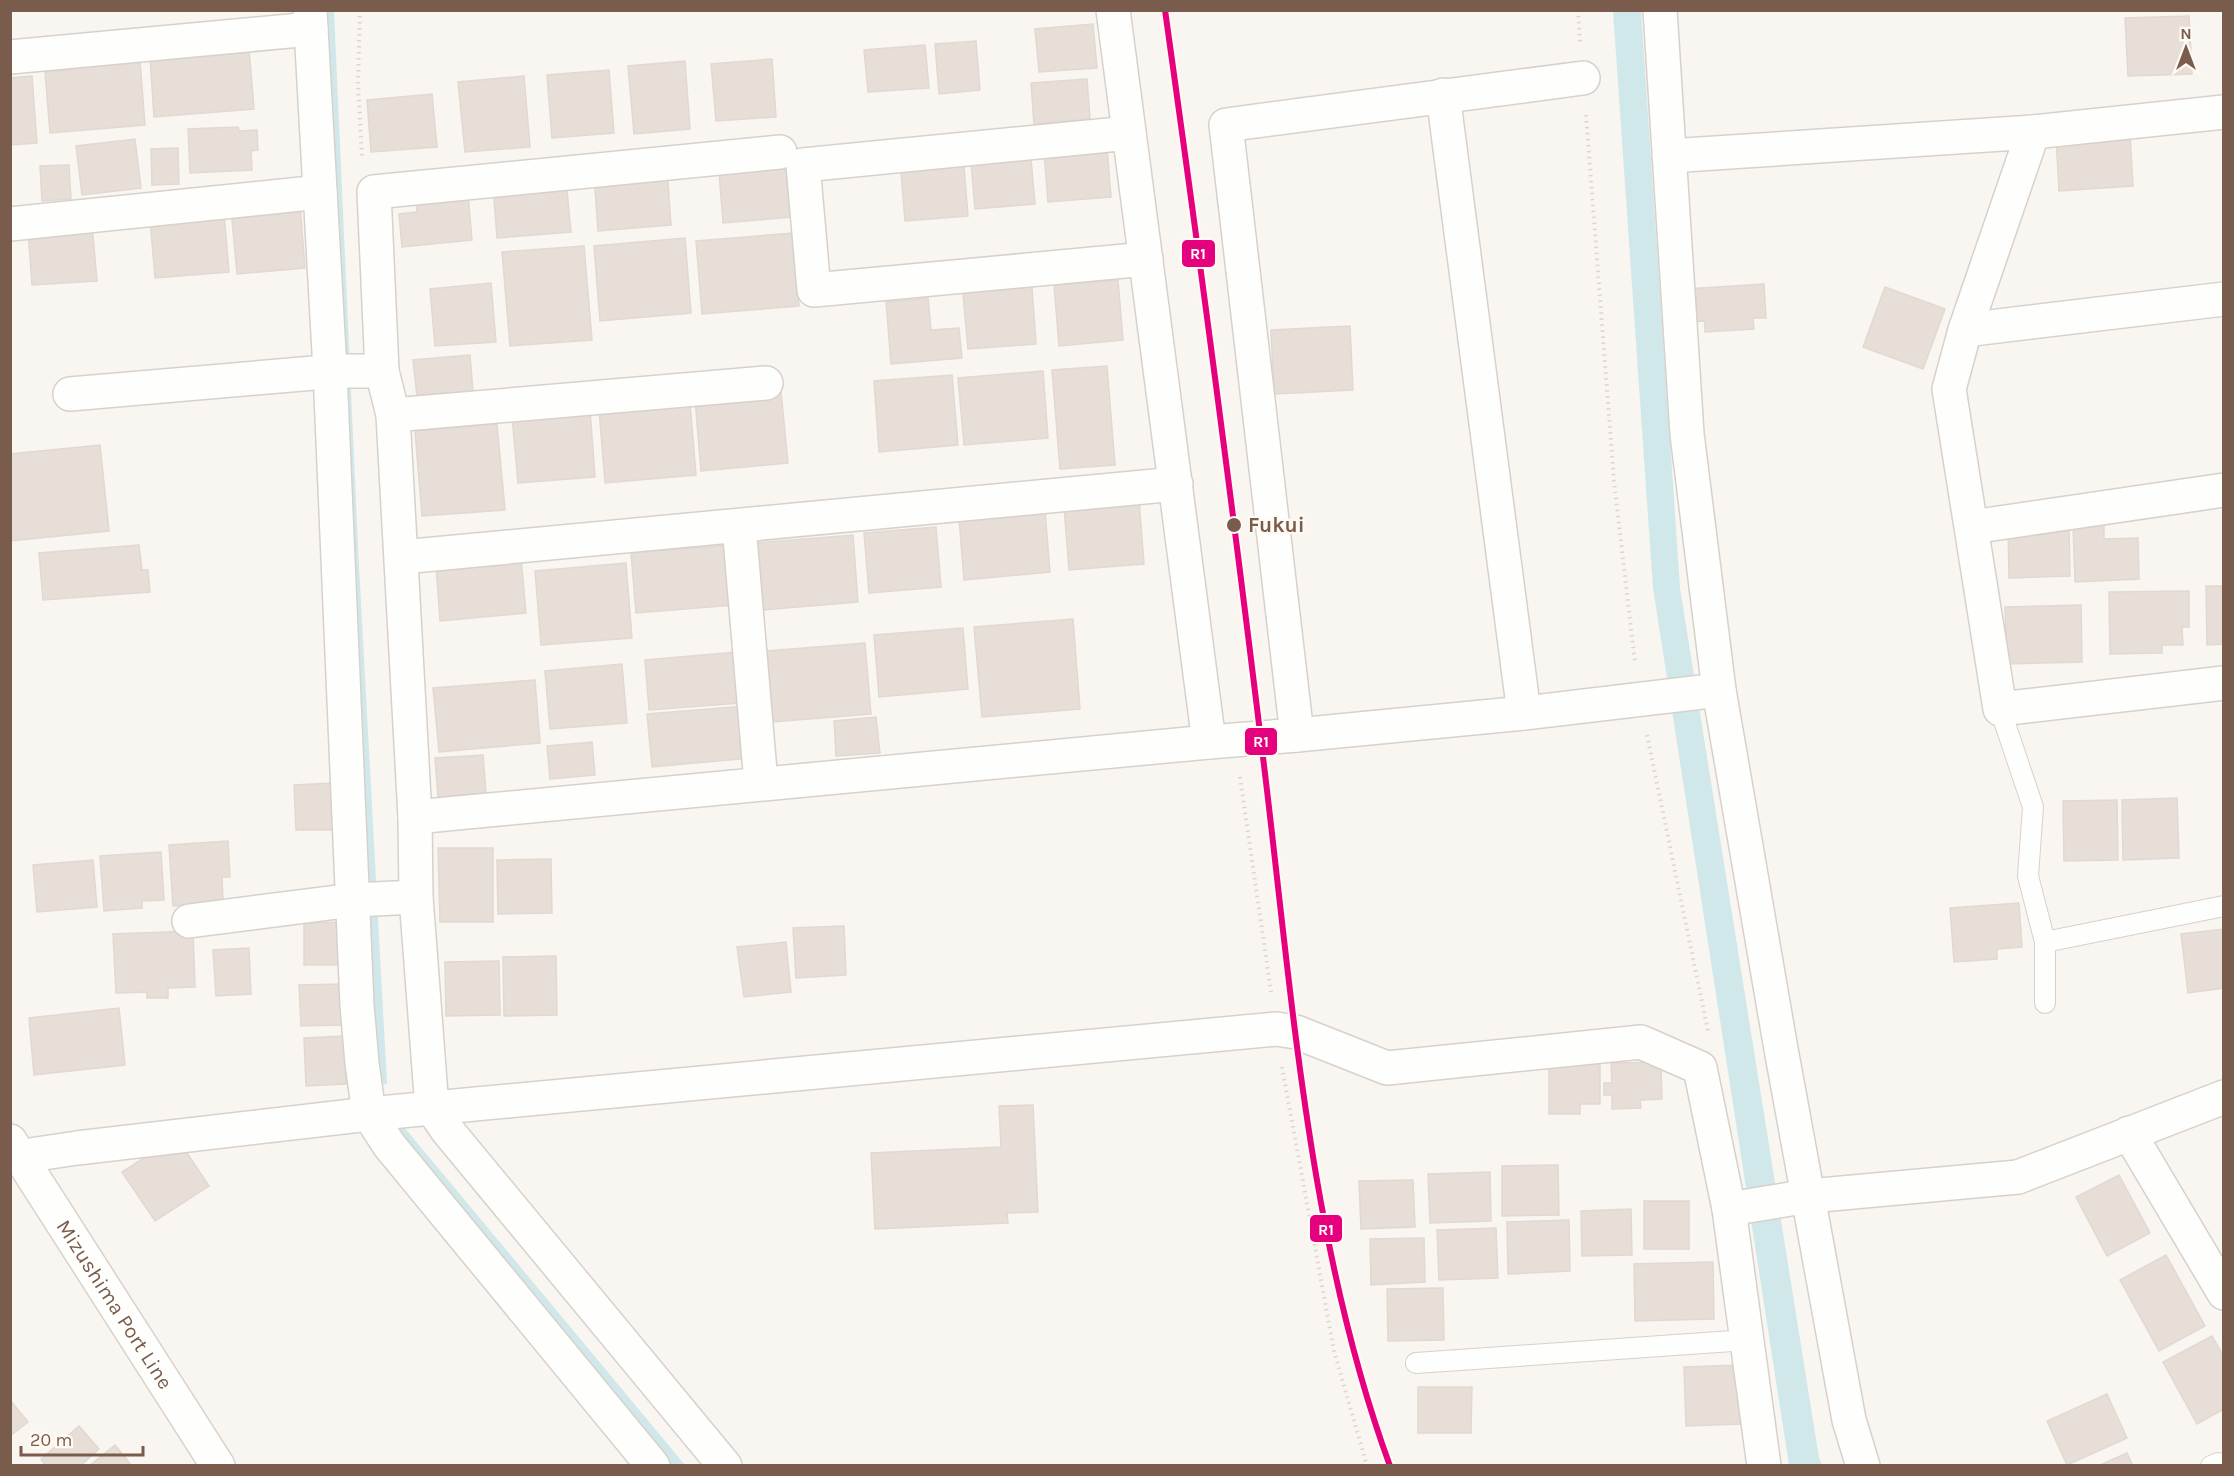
<svg xmlns="http://www.w3.org/2000/svg" width="2234" height="1476" font-family="Karla,sans-serif">
<style>
.water{fill:#d0e8ea}
.building{fill:#e6ded7;stroke:#e2d8d2;stroke-width:1.5}
.lines{fill:none;stroke-linecap:round;stroke-linejoin:round}
.lane-casing{stroke:#d7d1cb;stroke-width:22}
.street-casing{stroke:#d7d1cb;stroke-width:36}
.secondary-casing{stroke:#d9d2cb;stroke-width:36}
.path{stroke:#dcd5d0;stroke-width:4;stroke-dasharray:1.5 4.5;stroke-linecap:butt}
.lane{stroke:#fefefd;stroke-width:20}
.street{stroke:#fefefd;stroke-width:33}
.secondary{stroke:#fefefd;stroke-width:33}
.rail-1-casing{stroke:#fffaf3;stroke-width:10}
.rail-1{stroke:#e5007d;stroke-width:6}
.stop-dot{fill:#7a5c4d;stroke:#fffaf3;stroke-width:2}
.labels{text-anchor:middle;stroke-width:4.5;stroke-linejoin:round;paint-order:stroke}
.stop-label{font-size:21px;font-weight:bold;fill:#7a5c4d;stroke:#fffaf3;text-anchor:start}
.street-label{font-size:21px;fill:#7a5c4d;stroke:#fffaf3}
.line-badge{stroke:#fffaf3;stroke-width:2}
.badge-label{font-size:16px;text-anchor:middle;font-weight:bold;fill:#fff}
</style>
<rect width="100%" height="100%" fill="#f9f5f0"/>
<g class="water">
<path d="M323,11H334L358,547L387,1084H376Z"/>
<path d="M1613,11H1641L1680,588L1819,1458L1822,1465H1789L1653,588Z"/>
<path d="M404,1127L685,1465H670L391,1129Z"/>
</g>
<g class="building">
<path d="M2189,16L2192,74L2128,76L2125,18Z"/>
<path d="M1093,24L1097,68L1039,72L1035,29Z"/>
<path d="M976,41L980,90L939,94L935,44Z"/>
<path d="M925,45L929,88L868,92L864,50Z"/>
<path d="M249,49L254,109L154,117L150,57Z"/>
<path d="M772,59L776,117L716,121L711,64Z"/>
<path d="M140,61L145,125L50,133L45,72L72,70L71,62L108,64Z"/>
<path d="M685,61L690,129L634,134L628,66Z"/>
<path d="M609,70L614,133L552,138L547,75Z"/>
<path d="M32,76L37,143L10,145V78Z"/>
<path d="M524,76L530,147L465,152L458,82Z"/>
<path d="M1087,79L1090,119L1034,124L1031,83Z"/>
<path d="M432,94L437,147L371,152L367,100Z"/>
<path d="M238,127L239,131L257,130L258,150L251,151L252,170L190,173L188,129Z"/>
<path d="M2130,133L2133,186L2059,191L2056,137Z"/>
<path d="M135,139L141,188L82,195L76,146Z"/>
<path d="M1030,147L1035,204L975,209L970,152Z"/>
<path d="M178,148L179,184L152,185L151,149Z"/>
<path d="M1107,148L1111,197L1048,202L1044,152Z"/>
<path d="M963,154L968,216L905,221L900,160Z"/>
<path d="M69,165L71,199L42,201L40,166Z"/>
<path d="M788,165L792,217L723,223L719,171Z"/>
<path d="M667,169L671,225L598,231L594,174Z"/>
<path d="M566,180L571,232L497,238L493,186Z"/>
<path d="M468,194L472,240L402,247L399,214L417,212L416,199Z"/>
<path d="M300,204L305,268L237,274L231,209Z"/>
<path d="M224,213L229,272L155,278L150,219Z"/>
<path d="M92,225L97,281L32,285L28,230Z"/>
<path d="M793,233L799,306L702,314L696,241Z"/>
<path d="M685,238L691,313L600,321L594,246Z"/>
<path d="M584,246L592,340L510,346L502,252Z"/>
<path d="M1118,280L1123,340L1059,346L1054,285Z"/>
<path d="M491,283L496,342L435,346L430,289Z"/>
<path d="M1764,284L1766,318H1753L1754,329L1705,332V321L1688,322L1686,289Z"/>
<path d="M1032,287L1036,344L968,349L963,293Z"/>
<path d="M1885,287L1945,309L1923,369L1863,347Z"/>
<path d="M928,298L931,330L959,328L962,358L891,364L886,302Z"/>
<path d="M1350,326L1353,390L1274,394L1271,330Z"/>
<path d="M470,355L473,392L417,397L413,360Z"/>
<path d="M1107,366L1115,465L1060,469L1052,370Z"/>
<path d="M1043,371L1048,438L964,445L958,378Z"/>
<path d="M952,375L958,445L879,452L874,381Z"/>
<path d="M781,392L788,463L701,471L695,399Z"/>
<path d="M690,402L696,475L605,483L599,409Z"/>
<path d="M590,410L595,477L518,483L512,416Z"/>
<path d="M497,424L505,510L422,516L415,431Z"/>
<path d="M100,445L109,531L10,541V454Z"/>
<path d="M1139,500L1144,564L1069,570L1064,506Z"/>
<path d="M1045,511L1050,572L964,580L959,518Z"/>
<path d="M2104,524V539L2138,538L2139,579L2075,582L2073,526Z"/>
<path d="M936,527L941,587L869,593L864,533Z"/>
<path d="M2069,528L2070,576L2009,578L2008,529Z"/>
<path d="M853,535L858,602L762,610L756,543Z"/>
<path d="M139,545L142,570H148L150,592L43,600L39,553Z"/>
<path d="M729,545L734,605L636,613L631,553Z"/>
<path d="M521,559L526,613L440,621L436,565Z"/>
<path d="M626,563L632,638L541,645L535,571Z"/>
<path d="M2206,586H2224V644L2207,645Z"/>
<path d="M2189,591V627H2182L2183,645H2162V653L2110,654L2109,592Z"/>
<path d="M2081,605L2082,662L2007,664L2005,607Z"/>
<path d="M1073,619L1080,709L982,717L974,627Z"/>
<path d="M963,628L968,689L879,697L874,635Z"/>
<path d="M865,643L871,714L772,722L767,651Z"/>
<path d="M737,652L741,703L649,710L645,660Z"/>
<path d="M622,664L627,723L550,729L545,671Z"/>
<path d="M535,680L540,743L439,752L433,688Z"/>
<path d="M746,706L750,758L652,767L647,714Z"/>
<path d="M876,717L880,753L836,756L834,721Z"/>
<path d="M592,742L595,775L550,779L547,746Z"/>
<path d="M483,755L486,793L438,797L435,758Z"/>
<path d="M333,783L334,830H296L294,785Z"/>
<path d="M2177,798L2179,858L2123,860L2122,800Z"/>
<path d="M2117,800L2118,860L2064,861L2063,801Z"/>
<path d="M228,841L230,877H222L223,903L173,906L169,845Z"/>
<path d="M438,848H493V922H440Z"/>
<path d="M161,852L164,900L142,901V908L104,911L100,856Z"/>
<path d="M551,859L552,913L498,914L497,860Z"/>
<path d="M93,860L97,907L37,912L33,865Z"/>
<path d="M2019,903L2022,947L1997,949V959L1954,962L1950,908Z"/>
<path d="M343,922L344,965H304V923Z"/>
<path d="M844,926L846,975L796,978L793,928Z"/>
<path d="M2224,929V988L2188,993L2181,934Z"/>
<path d="M193,931L195,987L168,988V998H147V992L116,993L113,934Z"/>
<path d="M786,942L791,992L744,997L737,947Z"/>
<path d="M249,948L251,994L216,996L213,950Z"/>
<path d="M556,956L557,1015L504,1016L503,957Z"/>
<path d="M499,961L500,1015L446,1016L445,962Z"/>
<path d="M341,984L342,1025L301,1026L299,985Z"/>
<path d="M119,1008L125,1065L34,1075L29,1018Z"/>
<path d="M344,1036L346,1084L306,1086L304,1038Z"/>
<path d="M1661,1062L1662,1099L1640,1100L1641,1108L1612,1109V1095H1604V1083H1612L1611,1063Z"/>
<path d="M1549,1064H1600V1104H1580V1114H1549Z"/>
<path d="M1033,1105L1038,1212L1007,1213L1008,1223L875,1229L871,1153L1001,1147L999,1106Z"/>
<path d="M179,1141L209,1186L155,1221L122,1172L167,1143Z"/>
<path d="M1558,1165L1559,1215L1502,1216V1166Z"/>
<path d="M1490,1172L1491,1221L1430,1223L1428,1174Z"/>
<path d="M2119,1175L2150,1233L2107,1256L2076,1197Z"/>
<path d="M1413,1180L1415,1227L1361,1229L1359,1181Z"/>
<rect x="1644" y="1201" width="45" height="48"/>
<path d="M1631,1209L1632,1255L1582,1256L1581,1211Z"/>
<path d="M1569,1220L1570,1271L1508,1274L1507,1222Z"/>
<path d="M1496,1228L1498,1278L1439,1280L1437,1230Z"/>
<path d="M1424,1238L1425,1282L1371,1285L1370,1239Z"/>
<path d="M2166,1255L2205,1326L2159,1351L2120,1280Z"/>
<path d="M1713,1262L1714,1319L1635,1321L1634,1264Z"/>
<path d="M1443,1288L1444,1340L1388,1341L1387,1289Z"/>
<path d="M2212,1336L2224,1357V1409L2197,1424L2163,1362Z"/>
<path d="M1740,1365L1742,1424L1686,1426L1684,1367Z"/>
<path d="M1418,1387H1472L1471,1433H1418Z"/>
<path d="M2107,1394L2127,1438L2067,1465L2047,1421Z"/>
<path d="M10,1400L28,1422L10,1436Z"/>
<path d="M79,1426L99,1449L80,1466H46L41,1459Z"/>
<path d="M115,1445L132,1466H89Z"/>
<path d="M2127,1453L2133,1466H2098Z"/>
</g>
<g class="lines">
<g class="lane-casing">
<g id="lane">
<path d="M2000,709L2033,807L2028,876L2045,942L2224,906"/>
<path d="M2045,942V1003"/>
<path d="M1416,1363L1747,1340"/>
<path d="M2211,1466L2218,1463"/>
</g>
</g>
<g class="street-casing">
<g id="street">
<path d="M310,10L330,371L357,1005L362,1063L369,1114L389,1145L653,1466"/>
<path d="M1113,10L1209,742"/>
<path d="M1660,10L1687,434L1719,690L1781,1049L1849,1420L1863,1466"/>
<path d="M10,57L311,29"/>
<path d="M1443,95L1524,713"/>
<path d="M2224,112L2033,132L1965,330L1949,389L2000,709L2224,683"/>
<path d="M1129,133L803,165L814,290L1146,259"/>
<path d="M1669,156L2033,132"/>
<path d="M10,224L320,192"/>
<path d="M1965,330L2224,299"/>
<path d="M70,394L337,371H382"/>
<path d="M393,415L766,383"/>
<path d="M739,526L761,783"/>
<path d="M1972,527L2224,490"/>
<path d="M402,557L1176,484"/>
<path d="M1297,735L1226,125L1583,78"/>
<path d="M415,817L1209,742L1297,735L1524,713L1719,690"/>
<path d="M189,921L353,900L416,897"/>
<path d="M2129,1133L2224,1293"/>
<path d="M10,1158L77,1148L369,1114L1276,1029L1296,1032L1387,1068L1641,1042L1700,1068L1729,1209L1809,1196L2018,1177L2224,1097"/>
<path d="M1729,1209L1764,1466"/>
<path d="M725,1466L447,1130L432,1108L416,897L415,817L393,415L382,371L374,192L780,152"/>
</g>
</g>
<g class="secondary-casing">
<g id="secondary">
<path id="s1" d="M10,1141L218,1466"/>
</g>
</g>
<g class="path">
<path d="M360,10L358,83L362,157"/>
<path d="M1578,10L1580,42"/>
<path d="M1586,115L1614,481L1635,663"/>
<path d="M1647,735L1708,1031"/>
<path d="M1240,777L1271,992"/>
<path d="M1282,1067L1334,1351L1367,1466"/>
</g>
<use href="#lane" class="lane"/>
<use href="#street" class="street"/>
<use href="#secondary" class="secondary"/>
<g class="rail-1-casing">
<path id="rail-1" d="M1165,10C1201,267 1235,524 1266,782C1293,1008 1311,1251 1390,1466"/>
</g>
<use href="#rail-1" class="rail-1"/>
</g>
<circle class="stop-dot" cx="1234" cy="525" r="8"/>
<g class="labels">
<g class="stop-label">
<text x="1248" y="532">Fukui</text>
</g>
<g class="street-label">
<text dy="7" stroke="none"><textPath href="#s1" startOffset="194">Mizushima Port Line</textPath></text>
</g>
</g>
<g class="line-badge">
<rect x="1181" y="239" width="35" height="29" rx="6" fill="#e5007d"/>
<rect x="1244" y="727" width="34" height="29" rx="6" fill="#e5007d"/>
<rect x="1309" y="1214" width="34" height="29" rx="6" fill="#e5007d"/>
</g>
<g class="badge-label">
<text x="1198" y="259">R1</text>
<text x="1261" y="747">R1</text>
<text x="1326" y="1235">R1</text>
</g>
<rect width="2234" height="1476" fill="none" stroke="#7a5c4d" stroke-width="24"/>
<g transform="translate(2186 48)" stroke="#fffaf3" stroke-width="4.5" paint-order="stroke">
<path d="M0-4.5L10 22L0 15L-10 22Z" fill="#7a5c4d"/>
<text y="-9" font-size="16" font-weight="bold" text-anchor="middle" fill="#7a5c4d">N</text>
</g>
<path d="M21 1446v9h122v-9" fill="none" stroke="#7a5c4d" stroke-width="3"/>
<text x="30" y="1446" font-size="18" fill="#7a5c4d" stroke="#fffaf3" stroke-width="4.5" paint-order="stroke">20 m</text>
</svg>
